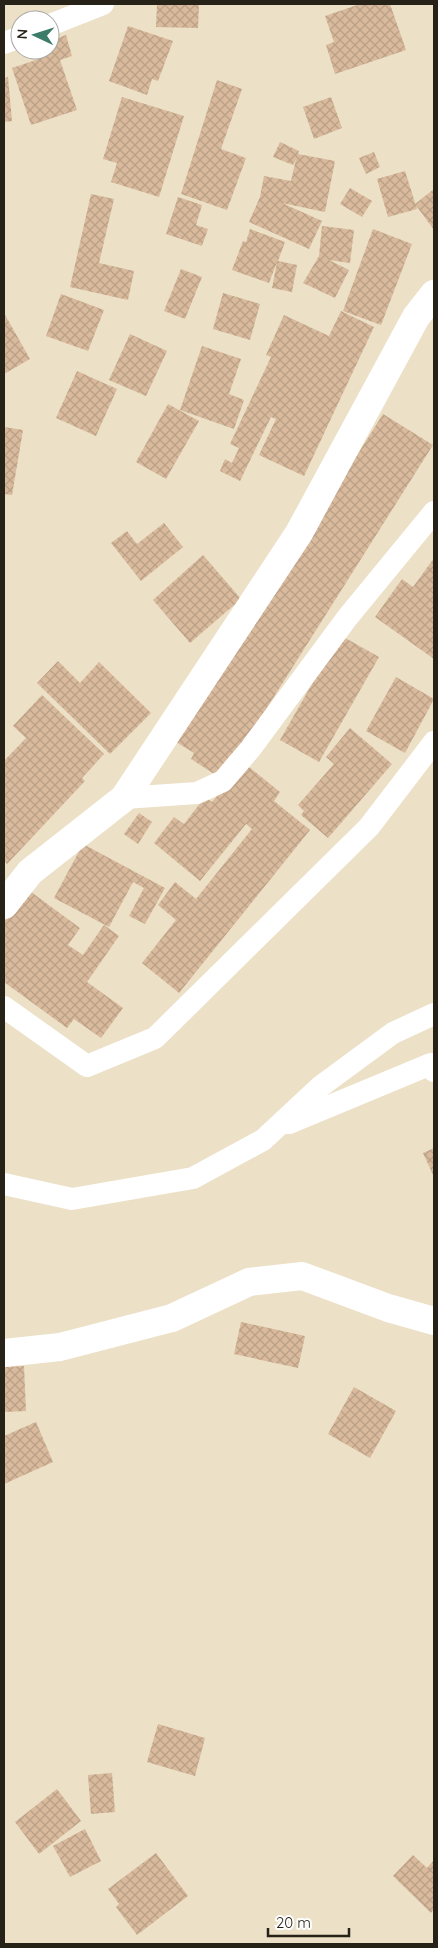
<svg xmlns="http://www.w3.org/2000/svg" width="438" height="1948" font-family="Quicksand,sans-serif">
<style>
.building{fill:url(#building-cross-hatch)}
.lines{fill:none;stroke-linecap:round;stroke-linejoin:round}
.minor{stroke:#fff;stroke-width:22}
.tertiary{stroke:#fff;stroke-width:28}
</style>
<defs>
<pattern id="building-cross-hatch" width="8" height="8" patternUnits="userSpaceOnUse" patternTransform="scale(1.25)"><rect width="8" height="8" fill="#d9ba9d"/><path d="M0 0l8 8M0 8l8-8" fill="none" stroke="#baa086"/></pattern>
</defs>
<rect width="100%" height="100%" fill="#ece0c6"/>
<g class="building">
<path d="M157,4H199L198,28L156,27Z"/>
<path d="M360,4H390L406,50L335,74L326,45L334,42L325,16Z"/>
<path d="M128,26L173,41L158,81L152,79L147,95L109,81Z"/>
<path d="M66,35L72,56L60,60L77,110L31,125L12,68L39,59L36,50H50V41Z"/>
<path d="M8,77L12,121L4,122V78Z"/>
<path d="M217,80L242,89L221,149L246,158L227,210L181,194Z"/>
<path d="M122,97L184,116L159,197L111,182L117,163L103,159Z"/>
<path d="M331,97L342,128L314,139L303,107Z"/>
<path d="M280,142L299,151L298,154L335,161L325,212L282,203L322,221L309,249L249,222L260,197L264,176L291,181L296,159L293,165L273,157Z"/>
<path d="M374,152L380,167L366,174L359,158Z"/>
<path d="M405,171L417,209L388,217L377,179Z"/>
<path d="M350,188L372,201L362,217L340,204Z"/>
<path d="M434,189V230L415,204Z"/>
<path d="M91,194L114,199L99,263L134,271L128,300L70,287Z"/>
<path d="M178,197L202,205L196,225L208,229L202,246L166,234Z"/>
<path d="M322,226L354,230L350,263L329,260L349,270L335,298L303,283L319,256Z"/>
<path d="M250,229L285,242L278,261L297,265L292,292L272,288L277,262L269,283L232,270L243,241L246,242Z"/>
<path d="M373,229L412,244L381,325L343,311Z"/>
<path d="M181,269L202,277L185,319L164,311Z"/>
<path d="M223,293L260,304L250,340L213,329Z"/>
<path d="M61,294L104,310L88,351L46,336Z"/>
<path d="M341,311L374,327L304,476L259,455L276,419L271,417L240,481L220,471L225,459L232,463L239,448L230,444L271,357L266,355L284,315L329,336Z"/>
<path d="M4,313L30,359L4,374Z"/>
<path d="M130,334L167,351L146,396L109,380Z"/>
<path d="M202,346L241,359L229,394L244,400L234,429L180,410Z"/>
<path d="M77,371L117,389L96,436L56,418Z"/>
<path d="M168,404L199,421L166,479L136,462Z"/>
<path d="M383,414L433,445L222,779L191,759L194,753L176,742Z"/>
<path d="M4,427L23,430L12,495L4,494Z"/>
<path d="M164,523L183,547L141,581L111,543L127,531L137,544Z"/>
<path d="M203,555L241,599L190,643L153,600Z"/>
<path d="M434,558V659L375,617L402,579L413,587Z"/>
<path d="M340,635L379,657L319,762L280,740Z"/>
<path d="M58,661L80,683L99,662L151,713L110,754L37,683Z"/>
<path d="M396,677L434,699L405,753L366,731Z"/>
<path d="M42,695L104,754L82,778L85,781L7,864L4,861V761L26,738L13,726Z"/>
<path d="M350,728L392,764L328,838L301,815L304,811L298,805L334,764L326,757Z"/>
<path d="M244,763L280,792L274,801L310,830L179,993L142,963L176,920L158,905L175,882L196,899L252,829L246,824L200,881L154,843L174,817L184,824L205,797L212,802Z"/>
<path d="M139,813L152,822L138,844L124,834Z"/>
<path d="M83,844L165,888L145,924L129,916L144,888L133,882L109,927L54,898Z"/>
<path d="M27,889L80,928L68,945L83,955L104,925L119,936L87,982L123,1008L101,1038L74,1019L67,1028L4,982V922Z"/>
<path d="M434,1148V1177L423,1153Z"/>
<path d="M241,1322L305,1336L298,1368L234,1354Z"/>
<path d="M24,1366L26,1411L4,1412V1367Z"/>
<path d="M354,1387L396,1411L370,1458L328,1434Z"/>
<path d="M36,1422L53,1462L4,1484V1436Z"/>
<path d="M158,1724L205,1738L195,1776L147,1762Z"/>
<path d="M112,1773L115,1812L91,1814L88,1775Z"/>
<path d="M57,1789L81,1821L39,1854L15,1822Z"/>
<path d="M85,1829L101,1861L70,1877L53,1846Z"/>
<path d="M156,1853L188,1896L137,1935L116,1907L119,1904L108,1889Z"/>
<path d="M413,1855L427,1868L434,1860V1909L431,1913L393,1876Z"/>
</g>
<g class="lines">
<g class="minor">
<path d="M50,25L103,4"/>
<path d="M4,43L20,37"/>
<path d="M124,798L197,793L223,781L251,748L347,618L434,512"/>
<path d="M4,1007L87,1066L155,1038L369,827L434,742"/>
<path d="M289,1123L431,1064L434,1071"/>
<path d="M4,1184L72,1199L193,1178L263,1140L321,1086L393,1033L434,1014"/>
</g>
<g class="tertiary">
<path d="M4,905L30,872L124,798L299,533L416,317L434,294"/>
<path d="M4,1353L60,1347L172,1318L249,1282L302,1276L388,1308L434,1321"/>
</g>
</g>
<rect width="438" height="1948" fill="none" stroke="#262218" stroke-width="10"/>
<g transform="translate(35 35) rotate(274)"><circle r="24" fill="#ffffff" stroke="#a8a7a3"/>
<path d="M0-4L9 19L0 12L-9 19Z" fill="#3c7c69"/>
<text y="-8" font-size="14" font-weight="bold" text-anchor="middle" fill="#262218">N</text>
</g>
<path d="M268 1928v8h81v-8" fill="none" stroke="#262218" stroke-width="2.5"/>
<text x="276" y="1928" font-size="15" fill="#262218" stroke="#ffffff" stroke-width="4" paint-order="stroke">20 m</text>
</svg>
